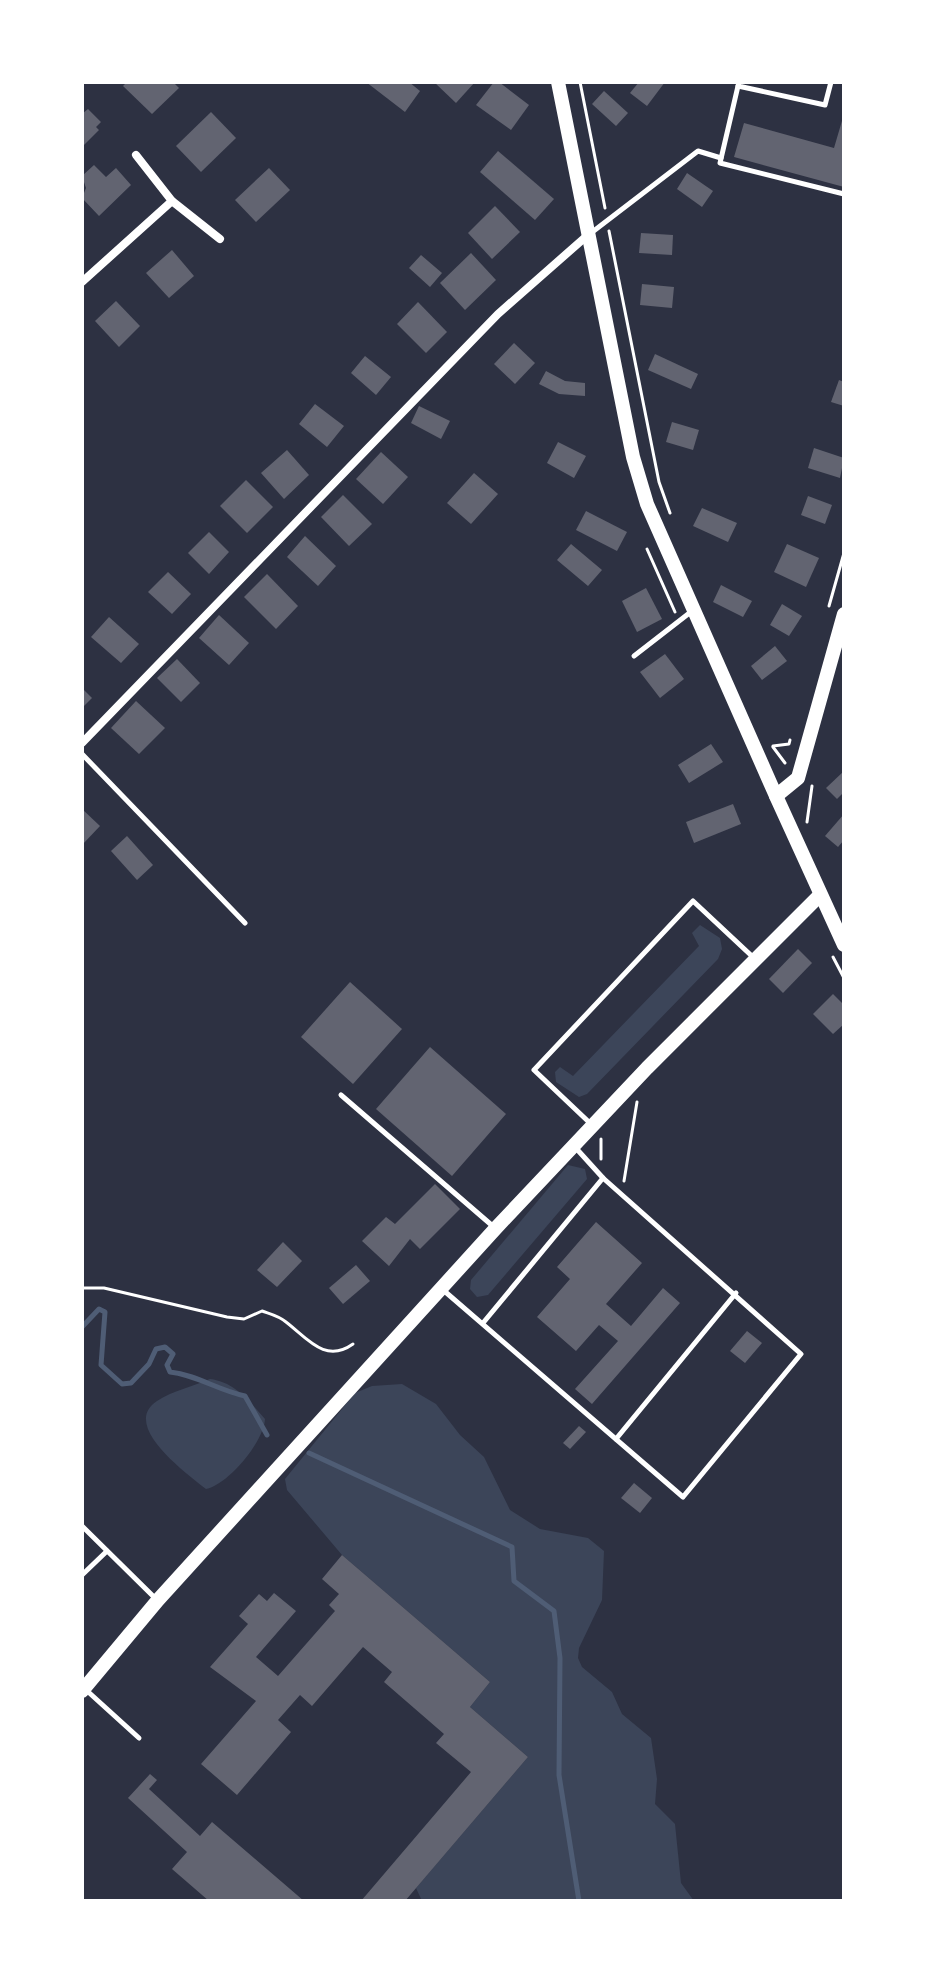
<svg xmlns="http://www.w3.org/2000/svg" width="926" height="1983" font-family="'DM Sans',sans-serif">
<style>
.green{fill:#3c4559}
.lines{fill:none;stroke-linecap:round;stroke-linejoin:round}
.stream{stroke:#4f5d75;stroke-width:5}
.building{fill:#626471}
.path{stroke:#fff;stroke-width:3}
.service{stroke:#fff;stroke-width:5}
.minor{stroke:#fff;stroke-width:8}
.tertiary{stroke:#fff;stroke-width:14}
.secondary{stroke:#fff;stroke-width:14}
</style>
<rect width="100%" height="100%" fill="#2d3142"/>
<g class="green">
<path d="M700,925L720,938L722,949L718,959L587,1094L579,1097L556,1082L555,1072L560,1067L573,1076L699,946L692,933Z"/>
<path d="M568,1165L585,1169L587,1179L488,1295L477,1297L470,1289L471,1280Z"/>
<path d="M210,1379C235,1382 249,1401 265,1419C264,1441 229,1484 206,1489C186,1473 120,1425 157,1401C172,1391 194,1386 210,1379Z"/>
<path d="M402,1384L436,1404L460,1435L484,1457L510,1510L540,1529L588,1538L604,1551L602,1600L579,1648L578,1658L582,1667L612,1692L622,1714L651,1738L657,1779L655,1804L675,1824L681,1883L694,1901H422L416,1888L528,1757L470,1707L490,1682L342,1555L287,1490L285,1479L355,1393L372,1386Z"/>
</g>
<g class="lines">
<g class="stream">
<path d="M82,1327L99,1309L105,1312L101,1365L122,1384L131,1383L149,1364L156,1349L165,1347L173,1354L167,1365L170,1372C197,1375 217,1390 245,1396L267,1435"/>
<path d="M309,1453L512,1547L514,1581L554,1611L560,1658L559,1775L579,1901"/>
</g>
</g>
<g class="building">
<path d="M127,82H173L179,88L152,114L123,86Z"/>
<path d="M366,82H409L420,91L405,112Z"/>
<path d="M434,82H475L456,103Z"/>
<path d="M494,82H499L529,105L511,130L476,105Z"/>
<path d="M639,82H665L647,106L630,93Z"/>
<path d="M604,91L628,113L616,126L592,104Z"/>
<path d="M88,109L101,122L96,127L99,130L82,147V114Z"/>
<path d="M211,112L236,138L201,172L176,146Z"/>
<path d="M844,114V187L734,157L744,123L834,148Z"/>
<path d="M498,151L554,199L535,220L480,172Z"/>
<path d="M94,165L106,177L116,168L131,185L99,216L82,198L86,188L82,176Z"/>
<path d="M269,168L290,190L256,222L235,200Z"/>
<path d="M687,173L713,191L702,207L677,189Z"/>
<path d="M495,206L520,232L492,259L468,233Z"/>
<path d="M641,233L673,235L672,255L639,253Z"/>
<path d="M172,250L194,276L169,298L146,273Z"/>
<path d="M471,253L496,280L465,310L440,283Z"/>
<path d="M421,255L442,273L430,287L409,268Z"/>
<path d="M642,284L674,287L672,308L640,305Z"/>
<path d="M116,301L140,326L119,347L95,321Z"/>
<path d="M418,302L447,332L426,353L397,324Z"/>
<path d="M514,343L535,363L515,384L494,364Z"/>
<path d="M655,354L698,374L691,389L648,370Z"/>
<path d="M365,356L391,377L376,395L351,373Z"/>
<path d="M546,371L565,381L585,383V396L559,394L539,384Z"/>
<path d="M839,380L844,382V406L831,402Z"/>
<path d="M315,404L344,426L327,447L299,424Z"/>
<path d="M419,406L450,421L441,439L411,423Z"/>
<path d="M672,422L699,430L693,450L666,442Z"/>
<path d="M558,442L586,456L574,478L547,463Z"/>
<path d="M814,448L844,458L840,478L808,468Z"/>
<path d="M287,450L309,475L284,499L261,473Z"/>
<path d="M381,452L408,477L383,504L356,479Z"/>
<path d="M474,473L498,494L471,524L447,503Z"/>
<path d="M246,480L273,507L247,533L220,506Z"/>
<path d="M343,495L372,524L349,546L321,517Z"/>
<path d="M808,496L832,505L825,524L801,515Z"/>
<path d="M702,508L737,523L728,542L693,526Z"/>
<path d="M586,511L627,532L617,551L576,530Z"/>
<path d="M209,532L229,552L209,574L188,553Z"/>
<path d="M305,536L336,566L318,586L287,557Z"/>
<path d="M571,544L602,570L588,586L557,560Z"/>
<path d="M787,544L819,558L806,587L774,572Z"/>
<path d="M168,572L191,594L172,614L148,592Z"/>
<path d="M267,574L298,606L276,629L244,597Z"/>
<path d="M721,585L752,601L743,617L713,602Z"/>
<path d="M646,588L662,619L637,632L622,601Z"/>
<path d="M782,604L802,616L789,636L770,625Z"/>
<path d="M219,615L249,643L229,665L199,638Z"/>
<path d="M109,617L139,644L121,663L91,637Z"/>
<path d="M775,646L787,661L762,680L751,666Z"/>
<path d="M665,654L684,679L660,698L640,672Z"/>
<path d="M177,659L200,683L181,702L157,678Z"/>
<path d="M82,688L92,698L82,708Z"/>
<path d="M136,701L165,728L139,754L111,728Z"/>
<path d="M711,744L723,762L689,783L678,765Z"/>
<path d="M844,771V792L837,799L826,788Z"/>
<path d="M733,804L741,824L694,843L686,822Z"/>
<path d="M82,809L100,826L82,845Z"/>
<path d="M844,814V840L838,847L825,836Z"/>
<path d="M127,836L153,865L137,880L111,851Z"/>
<path d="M798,949L812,963L783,993L769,979Z"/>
<path d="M350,982L402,1029L353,1084L301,1037Z"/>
<path d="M833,994L844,1005V1024L833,1034L813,1014Z"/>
<path d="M430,1047L506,1114L452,1176L376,1109Z"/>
<path d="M435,1184L460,1209L420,1249L410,1239L389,1266L362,1241L386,1217L395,1224Z"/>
<path d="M596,1222L642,1263L606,1304L631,1326L663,1288L680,1303L592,1404L575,1389L618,1341L599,1325L576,1351L537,1317L570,1279L557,1267Z"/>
<path d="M283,1242L302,1261L277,1287L257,1270Z"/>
<path d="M356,1265L370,1281L343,1304L329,1288Z"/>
<path d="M747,1331L762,1343L745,1363L730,1351Z"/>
<path d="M579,1426L586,1432L570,1449L563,1443Z"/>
<path d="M634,1483L652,1498L640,1513L621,1498Z"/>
<path d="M342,1555L490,1682L470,1707L528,1757L405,1901H361L471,1772L436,1743L444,1734L384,1682L392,1672L363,1647L312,1706L300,1695L278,1720L291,1732L237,1795L201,1764L256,1701L210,1667L248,1624L239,1616L259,1594L267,1601L274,1593L296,1611L256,1657L278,1676L335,1611L329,1605L339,1594L322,1579Z"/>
<path d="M150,1774L157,1780L149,1789L200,1836L212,1822L304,1901H209L172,1869L187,1852L128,1798Z"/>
</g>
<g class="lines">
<g class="path">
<path d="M580,82L605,208"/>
<path d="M609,231L659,482L670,513"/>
<path d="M647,549L675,612"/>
<path d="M829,606L844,553"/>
<path d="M773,746L789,744L790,740"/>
<path d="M773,747L785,763"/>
<path d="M807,822L812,786"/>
<path d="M833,957L844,978"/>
<path d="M601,1159V1139"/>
<path d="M624,1181L637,1102"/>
<path d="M82,1288H104L227,1317L244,1319L262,1311C270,1314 279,1316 286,1322C307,1338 325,1364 353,1344"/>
</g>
<g class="service">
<path d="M739,82L738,86L825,105L831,82"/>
<path d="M738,86L720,163L844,194"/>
<path d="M591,233L698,151L721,158"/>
<path d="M634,656L692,611"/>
<path d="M82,754L245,923"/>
<path d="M341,1095L495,1228"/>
<path d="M592,1125L534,1070L693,901L755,959"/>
<path d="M442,1289L683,1497L801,1354L603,1178L574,1146"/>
<path d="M483,1323L603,1178"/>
<path d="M616,1439L736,1293"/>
<path d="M82,1526L157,1600"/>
<path d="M82,1575L107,1551"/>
<path d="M85,1689L139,1738"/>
</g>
<g class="minor">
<path d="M136,155L172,201L220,239"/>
<path d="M82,282L172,201"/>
<path d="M82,743L498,314L589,234"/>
</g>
<g class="tertiary">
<path d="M776,796L844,945"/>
<path d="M82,1691L158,1600L496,1228L647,1068L820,895"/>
</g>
<path class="secondary" d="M558,82L633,457L647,504L776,796L798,778L844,614"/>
</g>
<rect width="926" height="1983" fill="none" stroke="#ffffff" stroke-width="168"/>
</svg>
